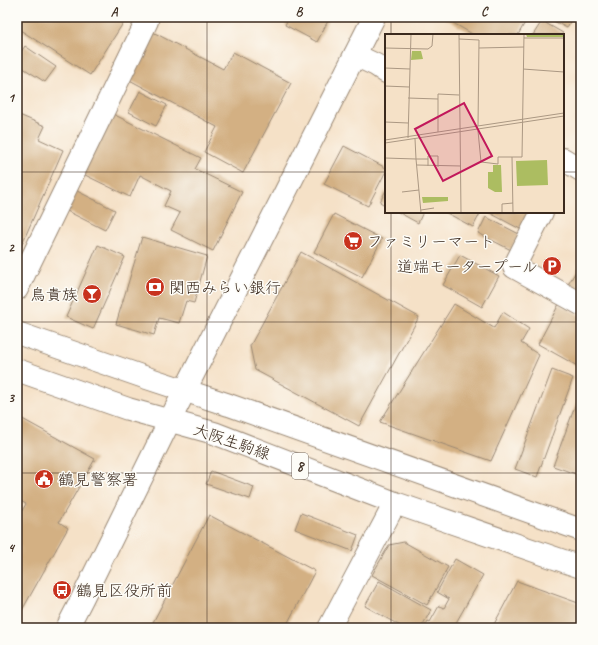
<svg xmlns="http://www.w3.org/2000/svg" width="598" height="645" font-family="Caveat,'Klee One',sans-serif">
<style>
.building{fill:#d3b083}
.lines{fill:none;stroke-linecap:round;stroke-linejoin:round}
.minor-casing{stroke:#988672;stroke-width:24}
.tertiary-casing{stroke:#988672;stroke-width:24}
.primary-casing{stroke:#988672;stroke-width:24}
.minor{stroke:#fff;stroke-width:22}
.tertiary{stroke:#fff;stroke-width:22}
.primary{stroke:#fff;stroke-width:22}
.grid{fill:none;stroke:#3b2a1e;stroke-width:1;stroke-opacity:0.55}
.labels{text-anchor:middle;stroke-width:3;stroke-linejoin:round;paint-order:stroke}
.shield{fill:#fdfcf7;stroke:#75695f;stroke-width:1}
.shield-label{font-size:15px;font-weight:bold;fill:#3b2a1e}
.poi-label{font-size:16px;fill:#3b2a1e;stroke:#fdfcf7;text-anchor:start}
.street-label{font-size:16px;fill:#3b2a1e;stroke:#fdfcf7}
.inset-road{fill:none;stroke:#ab9883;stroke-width:1}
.view{fill:#c2185b;fill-opacity:0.15;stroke:#c2185b;stroke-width:2}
.inset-edge{fill:none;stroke:#3b2a1e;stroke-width:2}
.neatline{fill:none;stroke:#3b2a1e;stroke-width:1.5}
.grid-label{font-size:13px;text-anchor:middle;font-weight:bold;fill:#3b2a1e}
</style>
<rect width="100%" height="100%" fill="#fdfcf7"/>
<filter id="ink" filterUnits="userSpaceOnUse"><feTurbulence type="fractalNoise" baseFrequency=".025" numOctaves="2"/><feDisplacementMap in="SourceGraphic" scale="8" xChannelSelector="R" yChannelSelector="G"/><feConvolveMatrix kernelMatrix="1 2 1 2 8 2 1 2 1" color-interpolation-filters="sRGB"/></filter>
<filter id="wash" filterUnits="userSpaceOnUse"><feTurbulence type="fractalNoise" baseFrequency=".012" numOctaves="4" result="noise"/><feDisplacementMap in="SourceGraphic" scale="16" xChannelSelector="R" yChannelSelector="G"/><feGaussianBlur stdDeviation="0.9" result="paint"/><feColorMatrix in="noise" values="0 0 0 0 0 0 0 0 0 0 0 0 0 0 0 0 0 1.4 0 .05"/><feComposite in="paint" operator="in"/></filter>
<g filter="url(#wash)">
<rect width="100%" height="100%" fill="#f5e1c7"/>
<g id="blocks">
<g class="building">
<path d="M17,17H127L90,75L17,28Z"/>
<path d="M289,17H330L317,42L285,25Z"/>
<path d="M443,17H528L518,35H474Z"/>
<path d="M546,17H572L567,28Z"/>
<path d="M542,21L563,33L562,35H533Z"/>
<path d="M149,30L223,69L233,52L291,83L243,173L204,152L217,127L124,77Z"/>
<path d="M25,46L56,67L45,82L17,64V58Z"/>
<path d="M140,91L167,105L156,126L129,112Z"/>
<path d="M111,113L201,158L195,169L242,192L213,251L171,230L180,213L164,206L171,191L140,175L130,197L81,173Z"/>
<path d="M17,114L45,126L39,139L63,150L18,253L17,252Z"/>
<path d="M344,146L386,168V171L368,206L324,184Z"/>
<path d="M75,190L115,210L105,230L65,210Z"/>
<path d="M386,190V206L380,202Z"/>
<path d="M398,212H423L418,223Z"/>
<path d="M445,212H481L473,227Z"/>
<path d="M488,212H531L522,230Z"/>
<path d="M334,214L382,239L362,277L314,252Z"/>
<path d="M486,217L519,234L511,250L478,233Z"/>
<path d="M142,237L207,256L194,303L186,301L179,323L159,318L154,335L116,324Z"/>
<path d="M98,245L125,257L93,329L66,317Z"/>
<path d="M301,252L419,317L359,426L255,370L250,346Z"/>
<path d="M460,255L499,276L482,307L443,285Z"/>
<path d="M578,268L581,270V297L566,288Z"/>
<path d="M454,304L494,328L503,312L529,329L521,343L539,355L491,461L380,422Z"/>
<path d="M559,304L581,316V368L538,344Z"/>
<path d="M552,370L573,378L537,477L515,469Z"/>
<path d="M581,390V459L576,474L553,466Z"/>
<path d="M17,416L95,459L59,522L68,528L21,612L17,609V519L26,504L17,499Z"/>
<path d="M211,471L254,487L250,499L206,484Z"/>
<path d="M301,513L358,535L352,551L295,529Z"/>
<path d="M209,515L315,571L285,628H150Z"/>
<path d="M404,542L448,567L427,605L372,575L389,545Z"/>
<path d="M455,559L483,575L453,628H424L428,621L430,622L439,606L444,608L449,599L437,592Z"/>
<path d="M379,581L431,610L421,628H404L365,606Z"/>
<path d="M517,581L581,604V628H492Z"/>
</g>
</g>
</g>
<g filter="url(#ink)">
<use href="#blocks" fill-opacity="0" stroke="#988672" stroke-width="1"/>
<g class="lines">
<g class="minor-casing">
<g id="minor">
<path d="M355,55L376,65L386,72"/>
<path d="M563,159L581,170"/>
<path d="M542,212L514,267L581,304"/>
<path d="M17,289L147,21L146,17"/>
<path d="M329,628L395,503"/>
</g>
</g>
<g class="tertiary-casing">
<path id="tertiary" d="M67,628L82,599L170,420L374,17"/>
</g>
<g class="primary-casing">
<g id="primary">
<path d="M17,333L144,377L229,405L581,530"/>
<path d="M17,370L128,409L214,433L395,503L581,567"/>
</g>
</g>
<use href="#minor" class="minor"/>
<use href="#tertiary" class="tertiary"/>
<use href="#primary" class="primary"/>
</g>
</g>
<path class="grid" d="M207,17V628M391,17V35M17,172H386M563,172H581M391,212V628M17,322H581M17,473H581"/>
<defs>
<g id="supermarket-disc" transform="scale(1)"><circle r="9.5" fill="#c8321e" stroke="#fdfcf7"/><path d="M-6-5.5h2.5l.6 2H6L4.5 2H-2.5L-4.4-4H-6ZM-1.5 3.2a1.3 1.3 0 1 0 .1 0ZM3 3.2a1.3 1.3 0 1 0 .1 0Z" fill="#fff"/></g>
<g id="parking-disc" transform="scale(1)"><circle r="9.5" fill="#c8321e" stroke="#fdfcf7"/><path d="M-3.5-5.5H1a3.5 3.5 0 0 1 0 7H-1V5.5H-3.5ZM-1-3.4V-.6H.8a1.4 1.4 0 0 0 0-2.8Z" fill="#fff"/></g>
<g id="bank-disc" transform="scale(1)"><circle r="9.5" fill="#c8321e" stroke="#fdfcf7"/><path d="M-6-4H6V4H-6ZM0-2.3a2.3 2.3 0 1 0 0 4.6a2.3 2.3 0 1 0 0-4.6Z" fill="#fff"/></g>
<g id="bar-disc" transform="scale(1)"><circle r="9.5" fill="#c8321e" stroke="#fdfcf7"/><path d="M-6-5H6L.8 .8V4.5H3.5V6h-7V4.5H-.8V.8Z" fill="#fff"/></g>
<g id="civic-disc" transform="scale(1)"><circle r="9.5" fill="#c8321e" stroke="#fdfcf7"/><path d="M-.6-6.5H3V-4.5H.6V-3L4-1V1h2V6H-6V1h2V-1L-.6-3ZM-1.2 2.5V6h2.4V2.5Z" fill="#fff"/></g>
<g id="bus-disc" transform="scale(1)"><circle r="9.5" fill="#c8321e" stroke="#fdfcf7"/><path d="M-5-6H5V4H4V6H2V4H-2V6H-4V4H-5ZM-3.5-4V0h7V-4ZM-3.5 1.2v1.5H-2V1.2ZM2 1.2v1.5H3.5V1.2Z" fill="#fff"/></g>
</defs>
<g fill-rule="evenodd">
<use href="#supermarket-disc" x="353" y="241"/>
<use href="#parking-disc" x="552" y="266"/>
<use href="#bank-disc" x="155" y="287"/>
<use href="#bar-disc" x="92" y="294"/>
<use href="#civic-disc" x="44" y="479"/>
<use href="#bus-disc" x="62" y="590"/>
</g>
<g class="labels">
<rect class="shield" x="292" y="453" width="16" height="26" rx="3"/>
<g class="shield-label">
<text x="300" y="471">8</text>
</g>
<g class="poi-label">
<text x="367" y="247">ファミリーマート</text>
<text x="538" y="272" text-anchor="end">道端モータープール</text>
<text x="169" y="293">関西みらい銀行</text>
<text x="78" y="300" text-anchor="end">鳥貴族</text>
<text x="58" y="485">鶴見警察署</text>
<text x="76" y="596">鶴見区役所前</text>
</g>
<g class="street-label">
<text transform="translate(232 441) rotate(19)" y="6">大阪生駒線</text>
</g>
</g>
<g transform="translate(385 34)">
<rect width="179" height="179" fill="#f5e1c7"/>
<path d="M141,0H179V3H142ZM27,17H36L38,25L26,26ZM162,126L163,151L132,152L131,127ZM108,131H116L117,158H110L103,154V138H108ZM37,163H63V167L38,169Z" fill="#acbd61"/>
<path class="inset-road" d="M74,0L76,179M139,4H179M74,5L94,6L93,92M0,14L43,15L47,12L48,0M94,14L139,13M0,34L25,35M138,35L179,38M0,52L24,53M23,64L53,65M0,88L23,89M93,97L96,128L113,130V123H137L139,0M53,98V60L74,61M23,104L26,0M30,105L31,125H43M0,106L179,79M0,109L179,82M127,123L128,179M0,124L31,125L36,179M32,131L76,132M43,132V122H53V133M17,158L34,156M36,176L49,174M117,179V170L128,169"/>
<path class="view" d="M79,69L107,122L58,147L30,95Z"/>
<rect width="179" height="179" class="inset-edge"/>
</g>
<rect width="598" height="645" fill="none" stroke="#fdfcf7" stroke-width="44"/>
<rect x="22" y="22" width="554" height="601" class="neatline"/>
<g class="grid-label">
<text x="114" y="16">A</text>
<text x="299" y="16">B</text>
<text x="484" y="16">C</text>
<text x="11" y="102">1</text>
<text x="11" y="252">2</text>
<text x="11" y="402">3</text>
<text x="11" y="552">4</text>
</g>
</svg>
